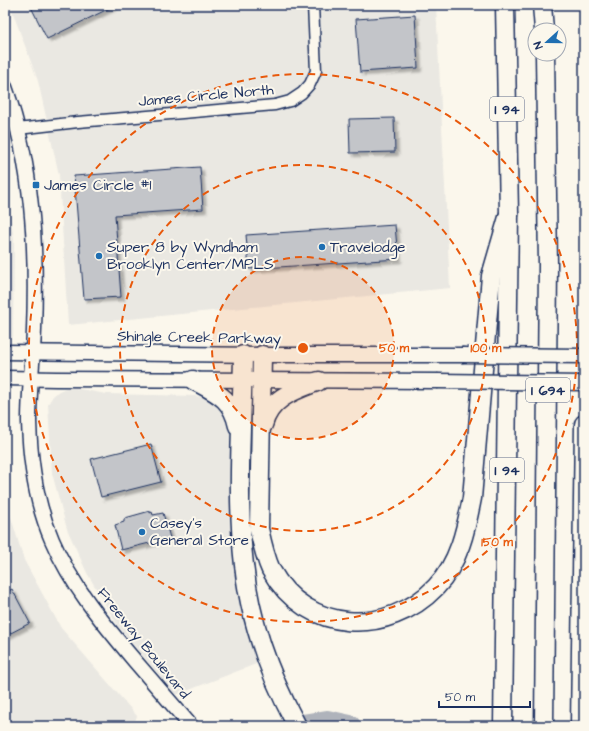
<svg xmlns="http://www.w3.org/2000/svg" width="589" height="731" font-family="'Architects Daughter',sans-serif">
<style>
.built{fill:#eae8e2}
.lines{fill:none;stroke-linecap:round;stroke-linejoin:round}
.river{stroke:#afb3bb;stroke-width:22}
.building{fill:#c3c5c9;stroke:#1b2f5e;filter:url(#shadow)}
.street-casing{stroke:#1b2f5e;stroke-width:13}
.secondary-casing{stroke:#1b2f5e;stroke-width:17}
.highway-casing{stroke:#1b2f5e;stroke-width:21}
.street{stroke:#fbf7ec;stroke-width:10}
.secondary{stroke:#fbf7ec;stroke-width:14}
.highway{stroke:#fbf7ec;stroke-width:18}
.secondary-bridge-casing{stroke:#1b2f5e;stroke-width:17;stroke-linecap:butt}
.secondary-bridge{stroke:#fbf7ec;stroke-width:14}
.ring{fill:none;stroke:#e8590c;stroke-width:2;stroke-dasharray:7 5}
.poi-dot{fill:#1f6fb2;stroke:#fbf7ec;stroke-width:1.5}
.labels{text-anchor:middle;stroke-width:4;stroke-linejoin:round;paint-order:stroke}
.shield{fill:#fbf7ec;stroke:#5e6b89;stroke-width:1}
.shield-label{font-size:14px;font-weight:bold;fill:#1b2f5e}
.street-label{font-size:15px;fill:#1b2f5e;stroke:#fbf7ec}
.poi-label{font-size:15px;fill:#1b2f5e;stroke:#fbf7ec;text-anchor:start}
.centre{fill:#e8590c;stroke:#fbf7ec;stroke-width:2}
.ring-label{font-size:12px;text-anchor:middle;font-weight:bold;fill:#e8590c;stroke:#fbf7ec;stroke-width:4;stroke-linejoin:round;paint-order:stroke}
</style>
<defs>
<filter id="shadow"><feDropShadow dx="3.5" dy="3.5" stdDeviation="1" flood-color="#0004"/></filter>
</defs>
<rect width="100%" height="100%" fill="#fbf7ec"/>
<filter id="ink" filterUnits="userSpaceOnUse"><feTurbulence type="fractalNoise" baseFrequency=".025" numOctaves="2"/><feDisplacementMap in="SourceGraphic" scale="8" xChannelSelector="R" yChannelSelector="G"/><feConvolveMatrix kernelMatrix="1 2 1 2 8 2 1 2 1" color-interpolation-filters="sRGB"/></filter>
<g filter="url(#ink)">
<g class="built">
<path d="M10,5H436L450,288L68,325L59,175L38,81Z"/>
<path d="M5,178L14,240L13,329V337L5,342Z"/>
<path d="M66,388H75L106,394L196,396L212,399L220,405L233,426L261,662L176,695L118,626L87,573L67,529L52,473L48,404L53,396L59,391Z"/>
<path d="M5,498L24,560L61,628L137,716L133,726H5Z"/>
</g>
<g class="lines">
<path class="river" d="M296,726L327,721L350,726"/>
</g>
<g class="building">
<path d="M30,5H116L47,39Z"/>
<path d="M415,15L418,68L360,72L356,19Z"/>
<path d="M394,118L395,152L350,153L349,119Z"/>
<path d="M200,167L203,209L115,215L121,297L84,299L74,176Z"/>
<path d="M395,225L398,259L249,269L246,235Z"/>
<path d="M151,444L161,482L101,497L91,459Z"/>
<path d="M150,511V513L152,512L153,515L163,513L170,538L121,550L115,525L124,522V519H125V518Z"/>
<path d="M12,589L30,623L5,636V593Z"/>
</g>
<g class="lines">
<g class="street-casing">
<path id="street" d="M18,129L78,122L275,105L290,101L302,93L310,84L316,71L313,5"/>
</g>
<g class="secondary-casing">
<g id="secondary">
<path d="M5,87C33,165 37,248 34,330C33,360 29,391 29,421C30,461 36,503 52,540C71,585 103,623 134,660C153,682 172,704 191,726"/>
<path d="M5,352L262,355H462"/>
<path d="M5,378L56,379L437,381"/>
</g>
</g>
<g class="highway-casing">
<g id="highway">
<path d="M542,5L544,30"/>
<path d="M243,355C242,425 236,496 244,565C250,622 270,676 297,726"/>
<path d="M262,355L259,529C262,543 265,557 271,570C306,634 388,637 436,587C459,563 466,529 472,498L491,276L509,214"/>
<path d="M193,380C217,393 232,398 238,426"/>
<path d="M263,425C270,397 296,390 319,381"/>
<path d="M503,726L509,214L505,5"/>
<path d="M544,726L548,265L545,54"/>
<path d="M580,726L584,424"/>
</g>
</g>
<use href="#street" class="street"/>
<use href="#secondary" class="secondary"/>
<use href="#highway" class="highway"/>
<g class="secondary-bridge-casing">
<g id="secondary-bridge">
<path d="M462,355L584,356"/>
<path d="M437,381L584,383"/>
</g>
</g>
<use href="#secondary-bridge" class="secondary-bridge"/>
</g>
</g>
<circle cx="303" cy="348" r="91" fill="#e8590c" fill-opacity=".12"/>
<g class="ring">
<circle cx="303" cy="348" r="91"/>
<circle cx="303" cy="348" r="183"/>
<circle cx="303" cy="348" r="274"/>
</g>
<g class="poi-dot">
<rect x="32" y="181" width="8" height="8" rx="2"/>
<circle cx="322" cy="247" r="4"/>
<circle cx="99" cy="256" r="4"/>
<circle cx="142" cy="532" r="4"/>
</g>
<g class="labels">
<g class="shield">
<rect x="490" y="97" width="34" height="24" rx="3"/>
<rect x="526" y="378" width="44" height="24" rx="3"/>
<rect x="490" y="458" width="34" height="24" rx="3"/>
</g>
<g class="shield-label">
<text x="507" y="114">I 94</text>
<text x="548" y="395">I 694</text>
<text x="507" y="475">I 94</text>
</g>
<g class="street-label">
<text transform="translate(206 95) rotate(-5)" y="5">James Circle North</text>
<text transform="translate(199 337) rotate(1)" y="5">Shingle Creek Parkway</text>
<text transform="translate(144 643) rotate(51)" y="5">Freeway Boulevard</text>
</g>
<g class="poi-label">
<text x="44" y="190">James Circle #1</text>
<text x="107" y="252">Super 8 by Wyndham<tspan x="107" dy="17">Brooklyn Center/MPLS</tspan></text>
<text x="330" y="252">Travelodge</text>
<text x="150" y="528">Casey's<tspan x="150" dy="17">General Store</tspan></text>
</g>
</g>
<circle cx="303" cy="348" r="6" class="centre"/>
<g class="ring-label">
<text x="394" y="352">50 m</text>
<text x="486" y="352">100 m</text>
<text x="497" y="546">150 m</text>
</g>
<rect width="589" height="731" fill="none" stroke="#fbf7ec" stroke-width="20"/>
<rect x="10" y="10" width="569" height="711" fill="none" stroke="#1b2f5e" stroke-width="1.5" filter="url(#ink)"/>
<g transform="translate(547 42) rotate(249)"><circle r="19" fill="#fbf7ec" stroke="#a1a7b3"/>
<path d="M0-3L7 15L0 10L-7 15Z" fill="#1f6fb2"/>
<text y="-6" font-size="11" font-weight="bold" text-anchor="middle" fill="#1b2f5e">N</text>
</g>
<path d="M439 701v6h91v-6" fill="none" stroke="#1b2f5e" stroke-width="2"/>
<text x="445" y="701" font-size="12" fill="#1b2f5e" stroke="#fbf7ec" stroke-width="3" paint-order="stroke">50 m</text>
</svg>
